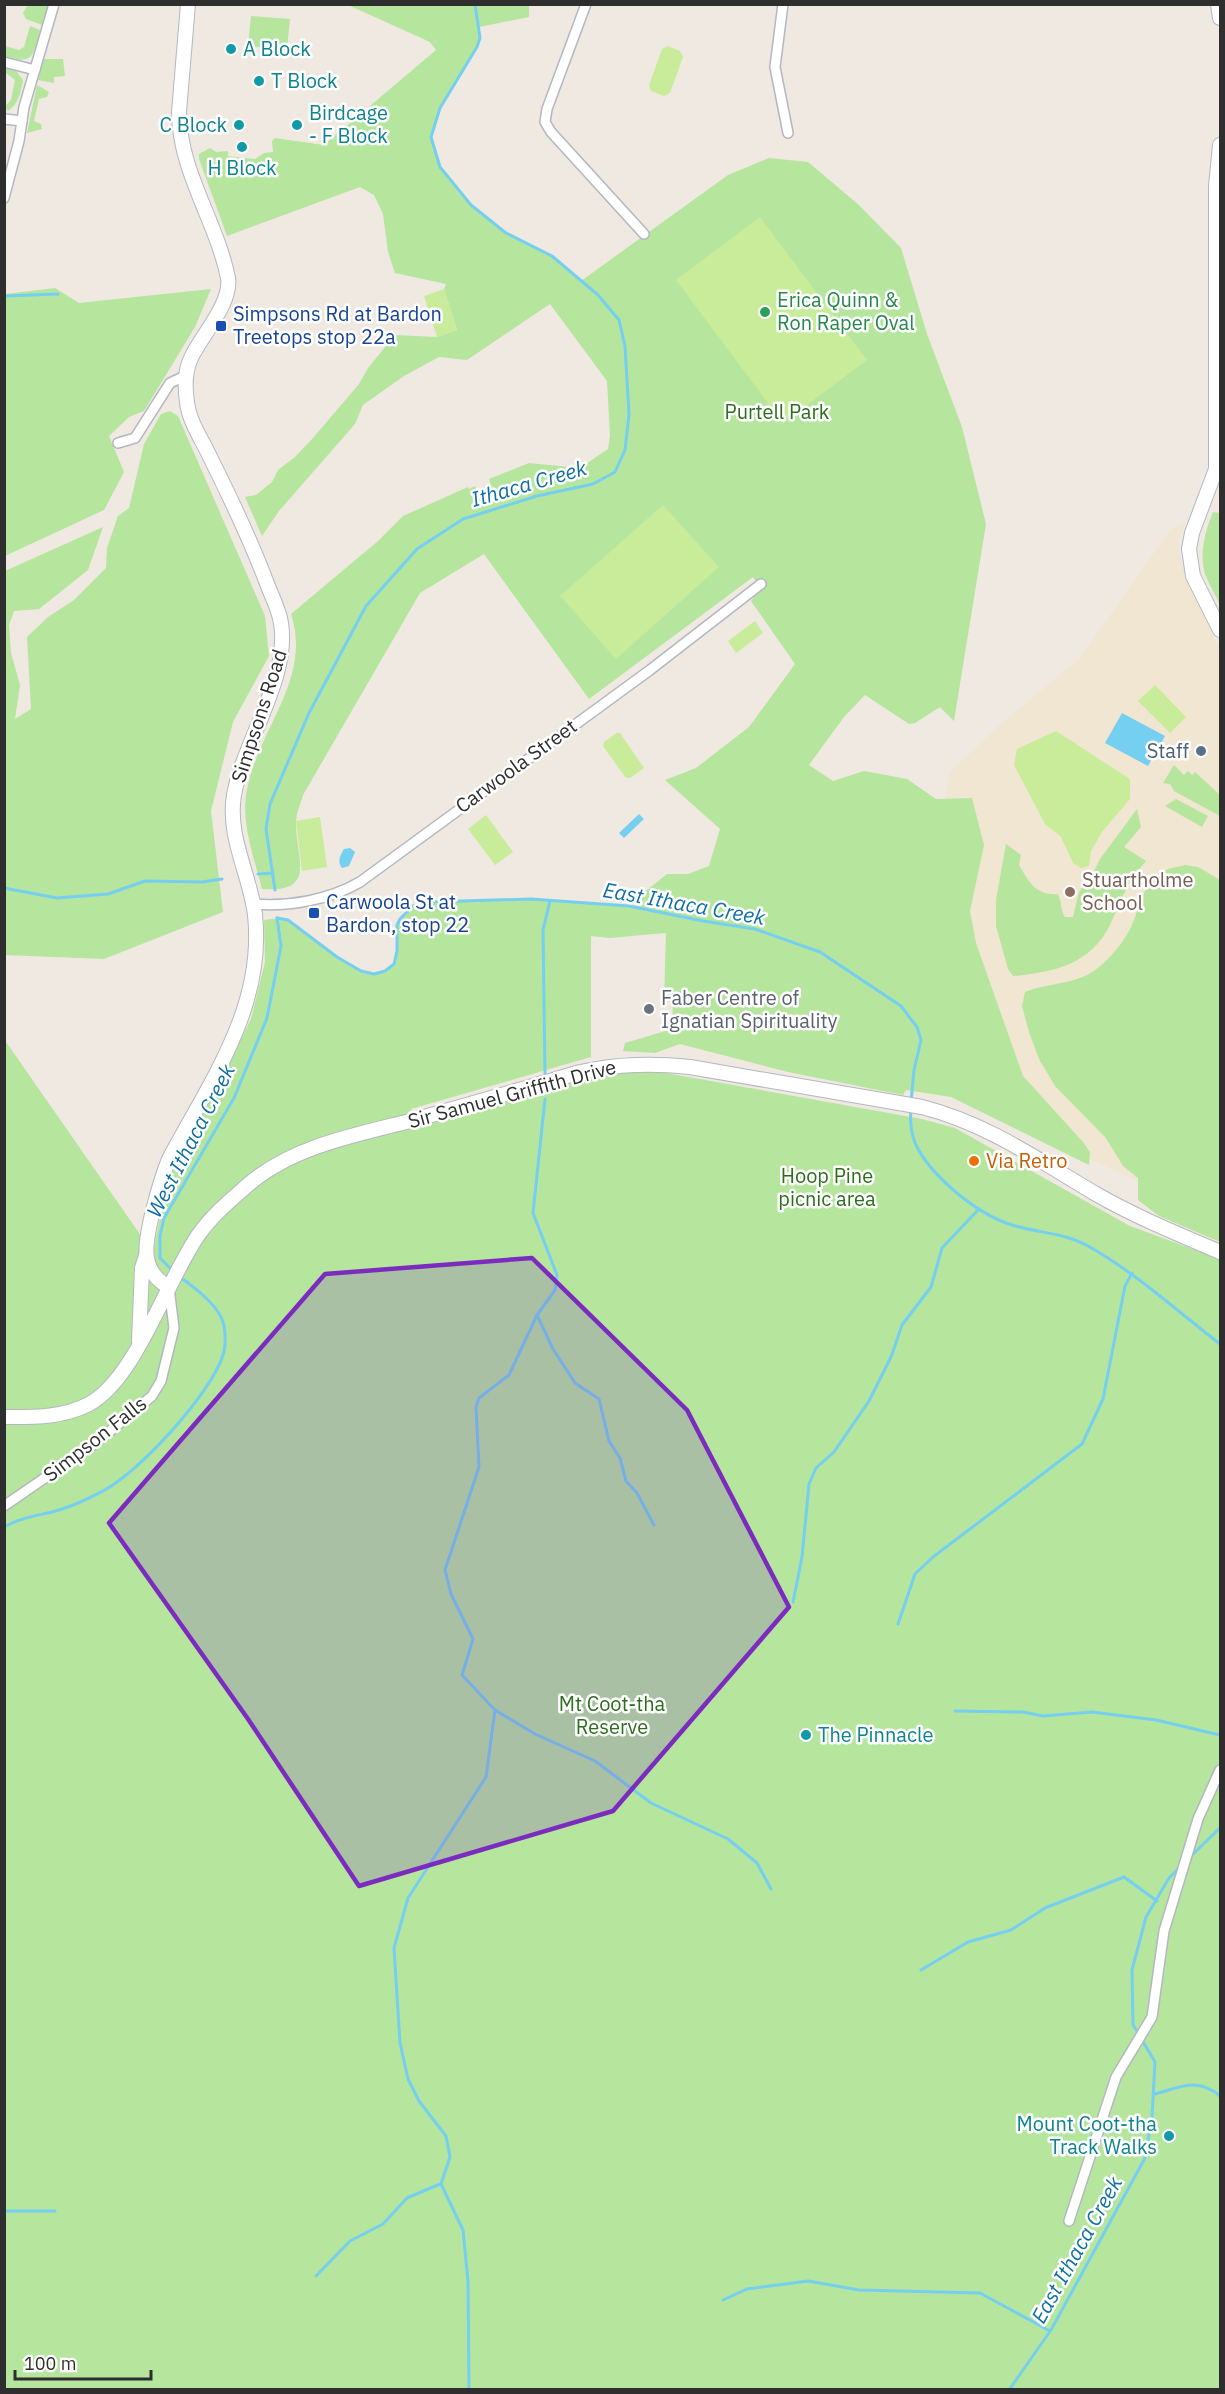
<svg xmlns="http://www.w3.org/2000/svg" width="1225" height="2394" font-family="'IBM Plex Sans',sans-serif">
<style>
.education{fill:#f0e6d1}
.green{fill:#b6e59e}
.pitch{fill:#c9ec9a}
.water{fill:#75cff0}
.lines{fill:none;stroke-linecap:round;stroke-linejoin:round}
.stream{stroke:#75cff0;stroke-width:3}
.street-casing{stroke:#b4b7c1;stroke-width:12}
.secondary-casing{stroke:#b4b7c1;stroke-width:16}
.street{stroke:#fff;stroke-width:9}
.secondary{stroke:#fff;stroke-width:14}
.marked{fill:#7b2cbf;fill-opacity:0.2;stroke:#7b2cbf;stroke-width:4.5;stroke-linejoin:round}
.culture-dot{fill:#0f9aa8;stroke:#fff;stroke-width:2}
.leisure-dot{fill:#2e9e5b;stroke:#fff;stroke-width:2}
.transit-dot{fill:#1a4fb4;stroke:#fff;stroke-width:2}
.service-dot{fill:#5c6f8a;stroke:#fff;stroke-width:2}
.education-dot{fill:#8d6e63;stroke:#fff;stroke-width:2}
.worship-dot{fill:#6b7280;stroke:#fff;stroke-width:2}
.food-dot{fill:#e8710a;stroke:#fff;stroke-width:2}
.labels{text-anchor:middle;stroke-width:5;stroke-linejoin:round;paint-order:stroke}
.culture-label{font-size:20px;fill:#0d838f;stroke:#fff;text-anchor:start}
.leisure-label{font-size:20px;fill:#27864d;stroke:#fff;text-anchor:start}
.transit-label{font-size:20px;fill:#164399;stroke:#fff;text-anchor:start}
.park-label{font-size:20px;fill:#2c6e1b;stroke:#fff}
.street-label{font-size:20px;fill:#2e2e2e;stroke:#fff}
.service-label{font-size:20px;fill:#4e5e75;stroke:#fff;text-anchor:end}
.education-label{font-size:20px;fill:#785e54;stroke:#fff;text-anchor:start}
.worship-label{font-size:20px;fill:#5b616d;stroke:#fff;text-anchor:start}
.food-label{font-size:20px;fill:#c56008;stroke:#fff;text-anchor:start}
.water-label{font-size:21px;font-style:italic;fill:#0d6fa3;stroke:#fff}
</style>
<rect width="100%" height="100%" fill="#efe9e1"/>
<path class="education" d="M1187,522L1178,538V554L1220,651V1221L936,1085L943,811L950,772L1001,724L1080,658L1170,530Z"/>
<g class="green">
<path d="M28,5H48L42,25L26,19L23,13Z"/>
<path d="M348,5H529V17L479,27L480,38L477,47L440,108L431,137L440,167L471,205L506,233L552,256L581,281L728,175L769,158L808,162L859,205L901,248L927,334L962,427L986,524L954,721L940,707L915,723L909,724L865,695L844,717L809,765L833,781L864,771L907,779L936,799L972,798L984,845L970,911L976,943L1023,1076L1083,1142L1090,1152L1089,1165L951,1097L906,1090L903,1095L788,1072L680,1044L655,1053L623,1051L625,1043L672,1029L673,1002L664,1001L666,933L609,938L591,936V1057L411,1109L413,1121L616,1073L655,1071L922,1119L955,1128L1130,1226L1220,1259V2389H5L4,1039L153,1253L164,1195L181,1148L212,1097L251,1019L265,962L264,920C272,919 280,917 288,920C308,928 375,1003 394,962C400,951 396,937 397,925L413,906L430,902L531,899L629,906L643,905L641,895L667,874H688L709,866L720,829L665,780L696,768L749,727L795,664L751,601L760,588L753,577L589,699L484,554L420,593L303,795C301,803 296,813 296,822C295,857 319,893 262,889C254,856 239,820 248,785C261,726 312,677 291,614L378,541L403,516L468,487L469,489L475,486L477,490L491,485L489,479L529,463L580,468L608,449L610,436L607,381L550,304L467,360L439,357L404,376L363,405L355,424L279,511L262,536L245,497L256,495L272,482L278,470L295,457L313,438L359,384L368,368L395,335L437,337L457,330L444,289L446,284L395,273L388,252L383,214L374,195L360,187L227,236L199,159V154L210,148L216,152L228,151V156L255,159L264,153L273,152L272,141L275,138L324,145L436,50L430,42Z"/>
<path d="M251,16L290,19L287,49L248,46Z"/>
<path d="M30,26L40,30C33,56 34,65 5,56V46L19,50L24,47Z"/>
<path d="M44,59H63L65,76L54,77V83L38,80Z"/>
<path d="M5,68L16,71L23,80C21,91 19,104 8,111L5,106L11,100L15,80L5,72Z"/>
<path d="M37,85L49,92L47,97L39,99L34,121L41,124L42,129L27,133Z"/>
<path d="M55,288L79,303L211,289L195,327L144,411L129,417L109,436L124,472L104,510L5,556V294Z"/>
<path d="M170,411L178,416L265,616L269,656L233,722L211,811L223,912L104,959L5,955V571L103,527L88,570L39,609L14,611L9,625L11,653L20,685L15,719L31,709L27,637L48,617L74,600L106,568L107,548L118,516L129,508L144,444L161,414Z"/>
<path d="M1213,512L1220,513V605C1216,595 1209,585 1205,574C1199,553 1205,532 1213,512Z"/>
<path d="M1174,765L1184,775L1188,771L1192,775L1195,772L1220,795V816L1174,791L1170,784L1163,783Z"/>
<path d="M1176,799L1208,816L1202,827L1165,806Z"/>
<path d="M1137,809L1141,827L1124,847L1146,861C1126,884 1122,899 1110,925C1090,965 1054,972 1013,976L1008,969L996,926V900L1006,844L1021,855L1019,865C1029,882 1036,896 1058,894C1062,902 1060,909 1065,917H1073L1079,892L1090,879L1100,859Z"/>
<path d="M1185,865L1198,867L1220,880V1242L1159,1216L1138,1200V1178L1123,1166L1106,1138L1055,1086L1039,1059L1029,1032L1022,1006L1025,992C1049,982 1079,985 1099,967C1111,957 1121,945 1129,931C1140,911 1141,884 1162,872C1168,868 1178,867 1185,865Z"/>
</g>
<g class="pitch">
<path d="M668,46L680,51L683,57L670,93L664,96L651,91L649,85L662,49Z"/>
<path d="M760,217L867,360L783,423L676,280Z"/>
<path d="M444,289L457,330L437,337L424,296Z"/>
<path d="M663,505L719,567L616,659L560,596Z"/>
<path d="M755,621L763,633L736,653L728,641Z"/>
<path d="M1155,685L1186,717L1170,733L1138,701Z"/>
<path d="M1056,731L1130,779V799L1102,832L1091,851L1089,866L1081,868L1073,863L1061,837L1045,824L1014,765L1017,749Z"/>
<path d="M617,733H620L644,768L630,778H626L603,746L604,742Z"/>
<path d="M486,815L513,852L495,865L468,829Z"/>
<path d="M320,817L327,867L302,871L296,821Z"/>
</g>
<g class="water">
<path d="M1122,713L1165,736L1148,766L1105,743Z"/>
<path d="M639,814L644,819L624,838L619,833Z"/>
<path d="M350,848L355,852L349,866L342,868C337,862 340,855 344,849Z"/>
</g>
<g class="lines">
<g class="stream">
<path d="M4,296L58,294"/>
<path d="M258,874L273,873"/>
<path d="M4,888L57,898L108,894L145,881L202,882L222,879"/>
<path d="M275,890L266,829L270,804L309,713L366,606L417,549L463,519L537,496L593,484L615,472L625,450L629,414L625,346L619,320L598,295L552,256L506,233L471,205L440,167L431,137L440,108L477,47L480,38L475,4"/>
<path d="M277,918L288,920L337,957L361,971L374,974L385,971L394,964L397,951V925L400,919L413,906L430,902L531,899L629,906L703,921L755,929L820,952L901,1006L917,1027L921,1040L914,1070L911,1102"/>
<path d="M545,1075L543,930L550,901"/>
<path d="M911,1109C910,1120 911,1134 916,1145C931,1176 976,1213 1009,1224C1035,1233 1063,1232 1088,1246C1136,1273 1177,1311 1220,1344"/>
<path d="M173,1271L160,1258V1236L164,1218L234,1098L267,1018L281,946L277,918"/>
<path d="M537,1315L553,1349L575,1383L599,1399L609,1441L620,1458L626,1481L637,1493L654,1525"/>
<path d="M4,1527C25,1515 43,1516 65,1508C78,1504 91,1497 103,1491C138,1473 211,1394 223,1355C226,1346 226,1329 222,1319C214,1302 195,1288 180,1277"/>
<path d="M793,1602L802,1557L809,1484L816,1468L834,1452L869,1401L891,1357L902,1325L931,1287L942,1248L979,1209"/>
<path d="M898,1624L915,1574L933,1557L1082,1444L1103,1399L1125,1286L1132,1273"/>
<path d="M495,1710L535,1734L595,1761L651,1803L728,1839L757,1863L771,1889"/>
<path d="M955,1711L1023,1712L1043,1716L1092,1712L1156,1720L1220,1735"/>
<path d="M1190,1857L1220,1828"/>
<path d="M921,1970L968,1942L1011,1930L1045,1908L1124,1877L1157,1901"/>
<path d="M1139,2034L1133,2025L1132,1970L1146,1917L1169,1878L1181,1866"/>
<path d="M1155,2094C1181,2087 1197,2077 1220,2096"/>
<path d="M4,2211H55"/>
<path d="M316,2276L350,2241L383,2224L407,2198L440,2184"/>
<path d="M723,2300L747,2289L808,2281L859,2290L980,2293L1050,2331"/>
<path d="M469,2390L468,2281L463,2230L441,2184L450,2157L446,2136L419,2101L408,2079L400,2043L394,1948L408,1898L486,1777L495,1710L462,1675L473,1639L451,1594L445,1570L479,1467L476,1407L479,1398L509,1375L537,1315L555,1290L557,1275L533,1213L545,1099"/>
<path d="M1009,2390L1051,2330L1145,2158L1152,2117L1155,2062L1142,2040"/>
</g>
<g class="street-casing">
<g id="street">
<path d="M586,4L547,109L545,122L551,132L644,234"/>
<path d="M783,4L775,67L788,133"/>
<path d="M4,62L35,70"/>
<path d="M4,119L22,121"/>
<path d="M4,198L19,141L24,107L54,4"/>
<path d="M118,443L135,438L170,383L187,375"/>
<path d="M253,904C289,907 329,900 360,882L650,670L761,584"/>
<path d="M4,1506L97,1442L152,1396L161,1381L174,1328L169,1288"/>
<path d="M1069,2221L1116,2077L1152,2017L1164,1931L1198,1819L1220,1770"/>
</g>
</g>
<g class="secondary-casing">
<g id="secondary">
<path d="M1218,4L1220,18"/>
<path d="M1220,145L1216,186V469L1192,533L1189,549L1193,576L1220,630"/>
<path d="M169,1287C158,1281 149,1271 147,1258C143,1238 161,1179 169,1159C210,1082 265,1007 255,915C250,874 227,837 234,795C244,740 290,678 281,623C279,609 271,595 266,581C250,539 231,499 211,459C203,441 189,422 187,402C185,389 185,371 191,358C201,336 232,303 228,278C217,222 179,171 179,112L188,4"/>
<path d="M139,1341L142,1268L146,1256"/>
<path d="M4,1417C34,1417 62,1418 89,1404C136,1379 167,1279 199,1234C213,1214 232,1199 250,1183C295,1146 355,1135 410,1121C467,1105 524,1089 580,1072C619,1064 651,1063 690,1067L922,1107C986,1123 1040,1161 1096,1194C1136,1217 1178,1234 1220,1252"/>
</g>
</g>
<use href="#street" class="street"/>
<use href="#secondary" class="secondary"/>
</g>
<path class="marked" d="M532,1258L687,1410L789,1607L613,1811L359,1886L248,1719L109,1523L325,1274Z"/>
<g class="culture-dot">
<circle cx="231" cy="49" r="6"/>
<circle cx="259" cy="81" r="6"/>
<circle cx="239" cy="125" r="6"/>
<circle cx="297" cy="125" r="6"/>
<circle cx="242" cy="147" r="6"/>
<circle cx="806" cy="1735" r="6"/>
<circle cx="1169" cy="2136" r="6"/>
</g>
<circle class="leisure-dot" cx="765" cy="312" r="6"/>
<g class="transit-dot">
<rect x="215" y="320" width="12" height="12" rx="3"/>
<rect x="308" y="907" width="12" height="12" rx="3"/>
</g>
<circle class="service-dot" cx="1201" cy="751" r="6"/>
<circle class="education-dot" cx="1070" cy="892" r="6"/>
<circle class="worship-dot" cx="649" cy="1009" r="6"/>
<circle class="food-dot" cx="974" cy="1161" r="6"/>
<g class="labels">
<g class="culture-label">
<text x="243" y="56">A Block</text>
<text x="271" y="88">T Block</text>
<text x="309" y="120">Birdcage<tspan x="309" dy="23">- F Block</tspan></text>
<text x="227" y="132" text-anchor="end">C Block</text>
<text x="242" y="175" text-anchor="middle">H Block</text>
<text x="818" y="1742">The Pinnacle</text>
<text x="1157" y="2131" text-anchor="end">Mount Coot-tha<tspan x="1157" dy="23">Track Walks</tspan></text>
</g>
<g class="leisure-label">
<text x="777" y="307">Erica Quinn &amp;<tspan x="777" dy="23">Ron Raper Oval</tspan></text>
</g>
<g class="transit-label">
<text x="233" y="321">Simpsons Rd at Bardon<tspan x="233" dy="23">Treetops stop 22a</tspan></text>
<text x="326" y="909">Carwoola St at<tspan x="326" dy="23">Bardon, stop 22</tspan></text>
</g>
<g class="park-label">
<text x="777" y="419">Purtell Park</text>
<text x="827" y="1183">Hoop Pine<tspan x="827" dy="23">picnic area</tspan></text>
<text x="612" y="1711">Mt Coot-tha<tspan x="612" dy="23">Reserve</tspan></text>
</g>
<g class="street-label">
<text transform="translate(259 716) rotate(-72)" y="7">Simpsons Road</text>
<text transform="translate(516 766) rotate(-36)" y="7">Carwoola Street</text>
<text transform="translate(512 1094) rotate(-15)" y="7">Sir Samuel Griffith Drive</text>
<text transform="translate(95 1439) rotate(-38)" y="7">Simpson Falls</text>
</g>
<g class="service-label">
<text x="1189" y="758">Staff</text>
</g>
<g class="education-label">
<text x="1082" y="887">Stuartholme<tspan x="1082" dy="23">School</tspan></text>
</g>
<g class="worship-label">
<text x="661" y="1005">Faber Centre of<tspan x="661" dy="23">Ignatian Spirituality</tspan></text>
</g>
<g class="food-label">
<text x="986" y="1168">Via Retro</text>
</g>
<g class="water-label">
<text transform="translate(529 484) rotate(-16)" y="7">Ithaca Creek</text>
<text transform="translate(684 904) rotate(10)" y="7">East Ithaca Creek</text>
<text transform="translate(191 1141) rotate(-63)" y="7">West Ithaca Creek</text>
<text transform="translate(1077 2250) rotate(-61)" y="7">East Ithaca Creek</text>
</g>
</g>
<rect width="1225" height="2394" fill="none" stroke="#2e2e2e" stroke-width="12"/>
<path d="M15 2370v9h136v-9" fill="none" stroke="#2e2e2e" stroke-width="3"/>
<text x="24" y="2370" font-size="18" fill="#2e2e2e" stroke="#ffffff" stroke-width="4.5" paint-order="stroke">100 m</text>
</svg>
